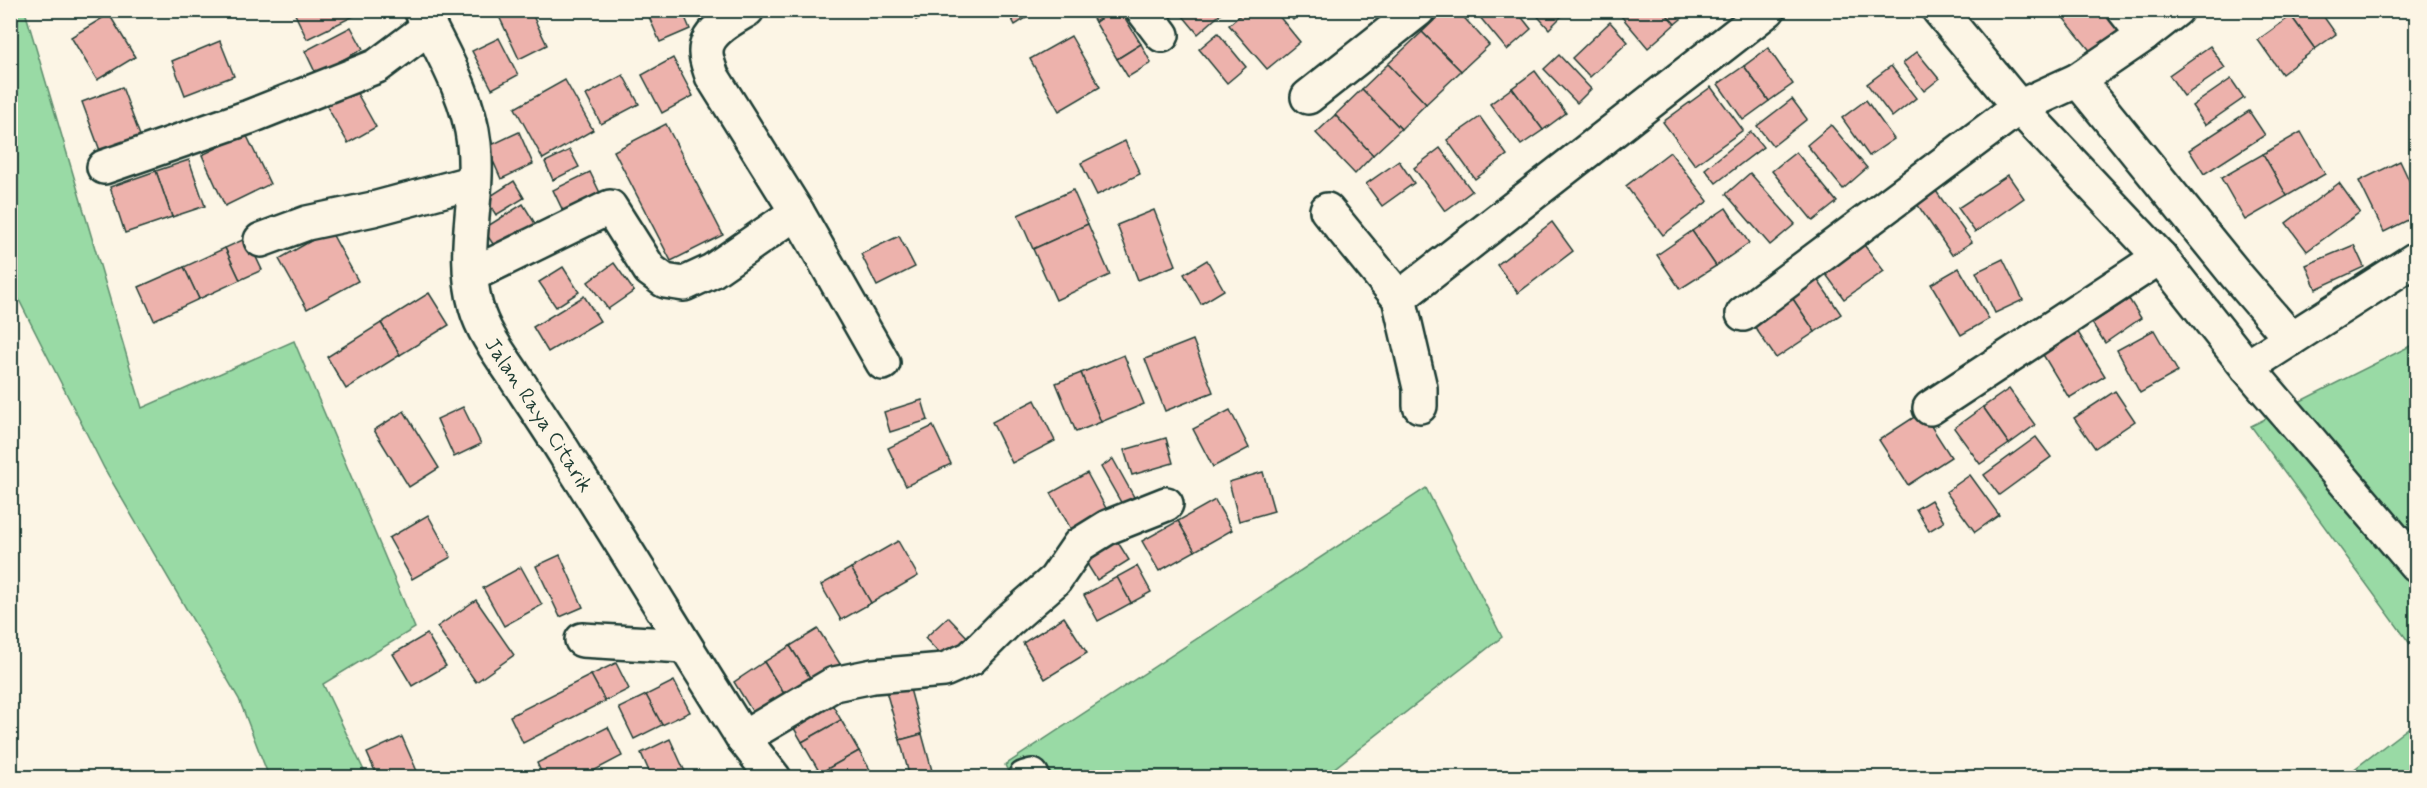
<svg xmlns="http://www.w3.org/2000/svg" width="2427" height="788" font-family="Mynerve,sans-serif">
<style>
.green{fill:#99daa5;stroke:#5c8c6c;stroke-width:1.5}
.building{fill:#edb2ac;stroke:#1f3d34;stroke-width:1.5}
.lines{fill:none;stroke-linecap:round;stroke-linejoin:round}
.minor-casing{stroke:#1f3d34;stroke-width:38}
.tertiary-casing{stroke:#1f3d34;stroke-width:38}
.minor{stroke:#fcf5e5;stroke-width:33}
.tertiary{stroke:#fcf5e5;stroke-width:33}
.labels{text-anchor:middle;stroke-width:4.5;stroke-linejoin:round;paint-order:stroke}
.street-label{font-size:21px;fill:#1f3d34;stroke:#fcf5e5}
</style>
<rect width="100%" height="100%" fill="#fcf5e5"/>
<filter id="ink" filterUnits="userSpaceOnUse"><feTurbulence type="fractalNoise" baseFrequency=".0167" numOctaves="2"/><feDisplacementMap in="SourceGraphic" scale="12" xChannelSelector="R" yChannelSelector="G"/><feConvolveMatrix kernelMatrix="1 2 1 2 8 2 1 2 1" color-interpolation-filters="sRGB"/></filter>
<g filter="url(#ink)">
<g class="green">
<path d="M11,10L25,11L142,408L294,341L415,628L323,684L367,777H269L239,699L104,468L11,284Z"/>
<path d="M2416,343V652L2251,426Z"/>
<path d="M1426,488L1502,637L1328,773L1315,777L1011,778L1005,765Z"/>
<path d="M2416,722V777H2344Z"/>
</g>
<g class="building">
<path d="M293,10H351L354,16L307,39Z"/>
<path d="M500,10H530L547,45L519,59L497,12Z"/>
<path d="M646,10H682L690,29L660,42Z"/>
<path d="M911,10H934L916,20Z"/>
<path d="M1007,10H1039L1015,25Z"/>
<path d="M1088,10H1115L1095,22Z"/>
<path d="M1115,10H1120L1141,44L1117,59L1095,22Z"/>
<path d="M1178,10H1225L1198,34Z"/>
<path d="M1246,10H1274L1300,42L1267,69L1229,25Z"/>
<path d="M1285,10H1305L1293,20Z"/>
<path d="M1445,10H1457L1489,45L1461,71L1422,32Z"/>
<path d="M1474,10H1516L1531,29L1507,50Z"/>
<path d="M1532,10H1560L1563,15L1549,29Z"/>
<path d="M1616,10H1663L1675,24L1648,48Z"/>
<path d="M1663,10H1692L1675,24Z"/>
<path d="M2057,10H2105L2130,40L2101,64Z"/>
<path d="M2299,10H2319L2336,34L2315,49L2291,16Z"/>
<path d="M109,14L135,57L97,80L71,37Z"/>
<path d="M2291,16L2315,49L2282,74L2258,40Z"/>
<path d="M1610,22L1628,42L1590,77L1572,58Z"/>
<path d="M351,27L363,49L316,74L305,51Z"/>
<path d="M1422,32L1461,71L1426,104L1388,64Z"/>
<path d="M1218,33L1246,67L1227,83L1199,49Z"/>
<path d="M1071,36L1100,87L1059,111L1030,59Z"/>
<path d="M499,38L518,75L492,89L472,51Z"/>
<path d="M220,41L234,76L185,95L172,61Z"/>
<path d="M1141,44L1151,63L1128,77L1117,59Z"/>
<path d="M2210,46L2225,68L2184,96L2169,75Z"/>
<path d="M1768,48L1793,84L1769,101L1744,66Z"/>
<path d="M1917,52L1939,79L1924,91L1903,63Z"/>
<path d="M1559,55L1591,89L1577,103L1544,69Z"/>
<path d="M673,58L693,96L662,113L642,75Z"/>
<path d="M1388,64L1426,104L1401,129L1362,89Z"/>
<path d="M1744,66L1769,101L1743,120L1718,84Z"/>
<path d="M1891,66L1916,98L1892,117L1867,84Z"/>
<path d="M1535,71L1566,113L1543,130L1512,88Z"/>
<path d="M623,75L639,104L601,124L586,95Z"/>
<path d="M2231,79L2244,98L2205,125L2192,106Z"/>
<path d="M565,80L593,130L543,159L515,108Z"/>
<path d="M353,86L376,127L348,143L325,103Z"/>
<path d="M122,87L142,141L102,156L82,102Z"/>
<path d="M1711,87L1743,130L1695,165L1663,122Z"/>
<path d="M1512,88L1543,130L1521,145L1490,104Z"/>
<path d="M1362,89L1401,129L1373,155L1335,115Z"/>
<path d="M1792,99L1807,119L1773,146L1757,126Z"/>
<path d="M1866,100L1894,139L1869,156L1842,118Z"/>
<path d="M2249,111L2265,135L2204,174L2189,150Z"/>
<path d="M1335,115L1373,155L1355,174L1316,133Z"/>
<path d="M1480,117L1507,155L1475,179L1447,140Z"/>
<path d="M666,124L723,235L671,261L614,151Z"/>
<path d="M1831,125L1867,168L1843,189L1807,145Z"/>
<path d="M519,132L533,164L501,179L487,147Z"/>
<path d="M1751,132L1763,147L1716,183L1705,169Z"/>
<path d="M2301,132L2325,174L2287,196L2263,154Z"/>
<path d="M246,134L270,184L225,206L202,155Z"/>
<path d="M1125,141L1140,174L1097,195L1081,163Z"/>
<path d="M1440,148L1472,191L1445,211L1414,168Z"/>
<path d="M570,150L579,167L553,180L545,162Z"/>
<path d="M1670,152L1708,201L1663,235L1626,186Z"/>
<path d="M1796,152L1837,202L1813,221L1772,171Z"/>
<path d="M2263,154L2287,196L2245,220L2221,178Z"/>
<path d="M189,160L205,206L172,217L156,171Z"/>
<path d="M1399,161L1414,183L1382,206L1366,184Z"/>
<path d="M2400,161L2416,195V216L2384,232L2359,181Z"/>
<path d="M156,171L172,217L125,233L110,187Z"/>
<path d="M590,172L601,195L564,213L553,190Z"/>
<path d="M1750,173L1795,224L1770,245L1726,194Z"/>
<path d="M2008,175L2024,198L1975,232L1958,208Z"/>
<path d="M514,181L524,198L496,215L486,199Z"/>
<path d="M2339,183L2360,212L2307,251L2286,223Z"/>
<path d="M1073,190L1088,224L1033,249L1018,215Z"/>
<path d="M1936,191L1972,242L1952,255L1917,204Z"/>
<path d="M523,204L536,225L497,250L483,229Z"/>
<path d="M1726,208L1749,243L1716,266L1692,231Z"/>
<path d="M1154,210L1176,265L1138,280L1117,225Z"/>
<path d="M1552,222L1573,251L1518,293L1497,265Z"/>
<path d="M1088,224L1110,275L1056,300L1033,249Z"/>
<path d="M330,230L358,281L307,309L279,259Z"/>
<path d="M1692,231L1716,266L1680,289L1657,255Z"/>
<path d="M899,236L915,267L877,286L861,254Z"/>
<path d="M247,238L262,270L240,280L225,248Z"/>
<path d="M1861,241L1884,271L1844,299L1822,269Z"/>
<path d="M2354,245L2364,267L2316,289L2306,265Z"/>
<path d="M225,248L240,280L199,299L184,267Z"/>
<path d="M2003,259L2023,300L1995,313L1976,272Z"/>
<path d="M1207,260L1224,290L1201,304L1184,274Z"/>
<path d="M614,263L634,291L608,309L588,282Z"/>
<path d="M184,267L199,299L154,320L139,287Z"/>
<path d="M563,267L579,292L556,307L539,282Z"/>
<path d="M1959,268L1989,319L1961,335L1931,284Z"/>
<path d="M1817,279L1841,314L1815,332L1791,296Z"/>
<path d="M429,293L449,325L400,355L381,323Z"/>
<path d="M584,296L600,321L548,352L533,327Z"/>
<path d="M1791,296L1815,332L1776,358L1752,323Z"/>
<path d="M2129,299L2141,318L2105,343L2092,323Z"/>
<path d="M2071,321L2105,376L2069,398L2036,343Z"/>
<path d="M381,323L400,355L346,389L327,357Z"/>
<path d="M2154,330L2178,372L2140,393L2117,350Z"/>
<path d="M1193,340L1213,392L1165,411L1145,359Z"/>
<path d="M1124,355L1144,404L1101,422L1081,373Z"/>
<path d="M1081,373L1101,422L1076,432L1056,383Z"/>
<path d="M2009,389L2035,425L2009,444L1983,407Z"/>
<path d="M2115,391L2135,421L2095,448L2074,418Z"/>
<path d="M922,400L928,420L890,432L884,412Z"/>
<path d="M1035,400L1055,441L1012,463L992,422Z"/>
<path d="M463,407L481,444L454,457L437,419Z"/>
<path d="M1983,407L2009,444L1980,464L1954,428Z"/>
<path d="M1230,410L1249,448L1213,467L1193,429Z"/>
<path d="M404,411L439,468L409,487L374,430Z"/>
<path d="M1922,412L1951,457L1908,485L1879,440Z"/>
<path d="M933,426L951,464L906,486L888,448Z"/>
<path d="M2036,437L2051,457L1999,495L1984,475Z"/>
<path d="M1166,438L1173,463L1132,475L1124,450Z"/>
<path d="M1113,459L1139,506L1127,513L1101,467Z"/>
<path d="M1263,472L1274,511L1239,521L1229,482Z"/>
<path d="M1087,473L1108,512L1072,531L1051,493Z"/>
<path d="M1970,475L1999,515L1975,532L1946,492Z"/>
<path d="M1215,500L1232,530L1195,551L1178,521Z"/>
<path d="M1931,500L1944,522L1929,531L1916,509Z"/>
<path d="M428,515L451,557L412,579L389,538Z"/>
<path d="M1178,521L1195,551L1159,571L1142,541Z"/>
<path d="M1109,528L1129,560L1097,580L1077,548Z"/>
<path d="M898,541L918,576L871,603L851,568Z"/>
<path d="M560,555L583,607L560,617L536,566Z"/>
<path d="M1137,566L1151,592L1131,603L1117,577Z"/>
<path d="M521,567L542,605L504,626L483,588Z"/>
<path d="M851,568L871,603L841,620L821,585Z"/>
<path d="M1117,577L1131,603L1098,621L1084,595Z"/>
<path d="M476,600L514,655L476,682L437,627Z"/>
<path d="M948,617L972,642L949,664L925,638Z"/>
<path d="M1064,617L1087,653L1045,679L1023,643Z"/>
<path d="M818,629L842,667L814,684L790,646Z"/>
<path d="M427,634L446,666L412,686L393,654Z"/>
<path d="M790,646L814,684L788,700L764,662Z"/>
<path d="M764,662L788,700L757,719L734,682Z"/>
<path d="M616,663L629,689L605,701L591,675Z"/>
<path d="M591,675L605,701L523,743L510,716Z"/>
<path d="M674,681L690,712L662,725L646,695Z"/>
<path d="M909,685L922,734L900,740L886,691Z"/>
<path d="M646,695L662,725L634,739L619,708Z"/>
<path d="M827,695L841,720L802,742L788,718Z"/>
<path d="M841,720L859,751L820,773L802,742Z"/>
<path d="M608,727L622,756L580,778H544L537,763Z"/>
<path d="M922,734L934,778H910L900,740Z"/>
<path d="M402,737L420,778H378L367,753Z"/>
<path d="M670,739L686,774L679,778H652L641,753Z"/>
<path d="M859,751L875,778H822L820,773Z"/>
</g>
<g class="lines">
<g class="minor-casing">
<g id="minor">
<path d="M747,10C732,19 705,32 706,53C706,60 710,69 712,76L797,212L883,363"/>
<path d="M1143,10L1162,35"/>
<path d="M1939,10L2019,107L2160,257L2247,367L2416,565"/>
<path d="M2124,10L2144,35"/>
<path d="M2078,80L2237,276L2291,339"/>
<path d="M1308,97L1418,10"/>
<path d="M104,167L249,117L377,66L429,27"/>
<path d="M1327,210L1399,298L1420,388V406"/>
<path d="M261,240L307,223L373,209L474,182"/>
<path d="M471,275L610,207L650,270L665,281L684,284L712,271L797,212"/>
<path d="M1399,298L1768,10"/>
<path d="M1743,314L2019,107L2078,80L2144,35L2176,10"/>
<path d="M2247,367L2416,259"/>
<path d="M1930,408L2160,257"/>
<path d="M582,640L684,646"/>
<path d="M743,738L834,684L873,676L944,670L971,658L1007,622L1055,580L1079,545L1108,527L1166,504"/>
<path d="M1025,778L1032,776"/>
</g>
</g>
<g class="tertiary-casing">
<g id="tertiary">
<path id="s1" d="M421,10C442,52 469,97 474,144C480,199 460,250 476,307C483,332 499,353 513,374C531,402 550,429 567,457C627,550 684,645 743,738L774,778"/>
</g>
</g>
<use href="#minor" class="minor"/>
<use href="#tertiary" class="tertiary"/>
</g>
</g>
<g class="labels">
<g class="street-label">
<text dy="7" stroke="none"><textPath href="#s1" startOffset="434">Jalan Raya Citarik</textPath></text>
</g>
</g>
<rect width="2427" height="788" fill="none" stroke="#fcf5e5" stroke-width="36"/>
<rect x="18" y="18" width="2391" height="752" fill="none" stroke="#1f3d34" stroke-width="2" filter="url(#ink)"/>
</svg>
